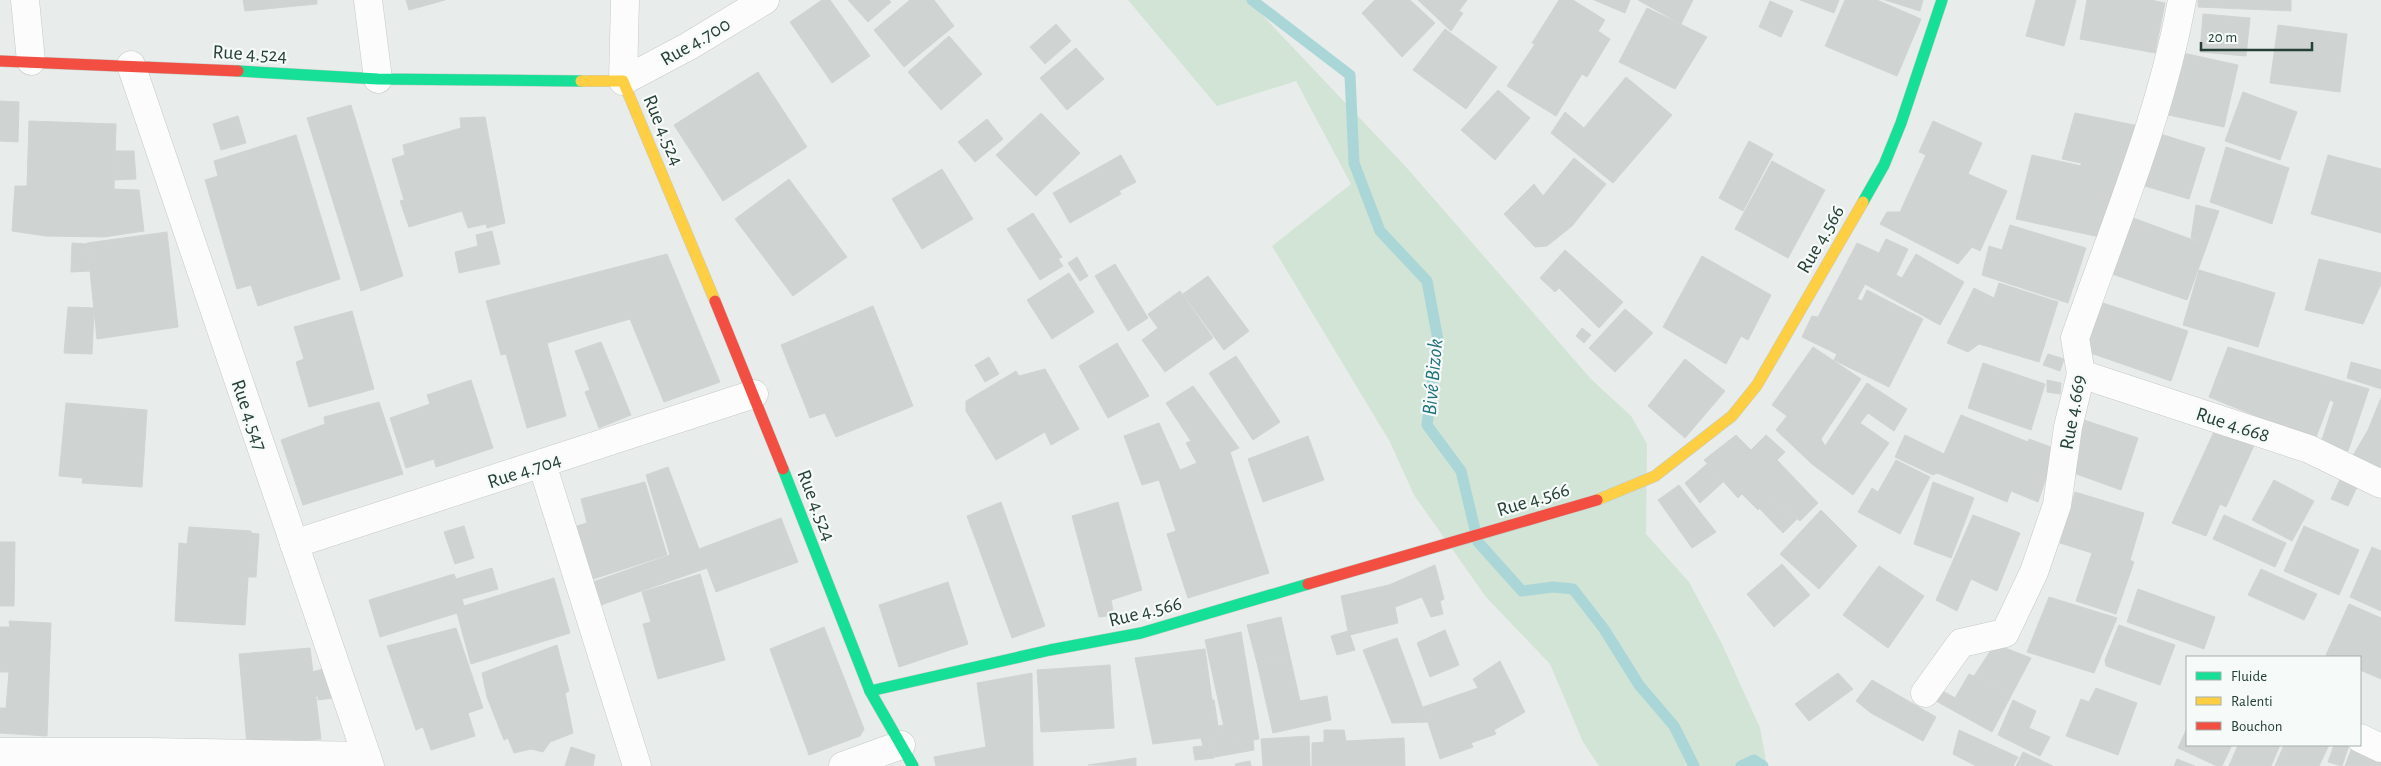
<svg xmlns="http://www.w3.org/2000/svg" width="2381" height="766" font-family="'Alegreya Sans',sans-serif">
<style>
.green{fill:#d2e4d6}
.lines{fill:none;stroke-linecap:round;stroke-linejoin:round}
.stream{stroke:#aad6d8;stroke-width:11}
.building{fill:#cfd3d1;stroke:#d0d5d3}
.street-casing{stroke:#c5c9c7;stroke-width:29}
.fast-casing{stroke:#c3cac7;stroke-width:12}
.slow-casing{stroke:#c3cac7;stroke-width:12}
.jam-casing{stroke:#c3cac7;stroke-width:12}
.street{stroke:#fcfcfc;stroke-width:28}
.fast{stroke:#16e098;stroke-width:11}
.slow{stroke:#ffcf43;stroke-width:11}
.jam{stroke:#f24e42;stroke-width:11}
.labels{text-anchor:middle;stroke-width:4.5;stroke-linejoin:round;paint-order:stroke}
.street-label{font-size:20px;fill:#254036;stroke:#f6faf8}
.water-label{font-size:21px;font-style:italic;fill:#20747b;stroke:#f6faf8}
</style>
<rect width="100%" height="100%" fill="#e8ecea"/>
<path class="green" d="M1128,0H1248L1406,167L1591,379L1631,416L1647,444L1646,534L1689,582L1722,644L1760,728L1767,766H1599L1583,742L1550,664L1486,597L1414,495L1390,442L1272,246L1351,184L1296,81L1217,106Z"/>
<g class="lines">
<g class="stream">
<path d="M1252,0L1350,75L1354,163L1380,231L1427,281L1438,340L1427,425L1461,471L1478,542L1522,591L1553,587L1573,589L1604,629L1639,685L1674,726L1694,766"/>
<path d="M1741,766L1754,760L1763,766"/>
</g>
</g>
<g class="building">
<path d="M243,0H317V4L245,11Z"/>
<path d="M406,0H445L409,10Z"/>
<path d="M822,0H830L870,56L832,83L790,22Z"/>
<path d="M848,0H889L891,2L868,22Z"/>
<path d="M910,0H934L954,26L904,67L874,30Z"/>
<path d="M1375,0H1410L1435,23L1402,57L1362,13Z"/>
<path d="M1418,0H1467L1459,11L1463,13L1451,31Z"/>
<path d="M1559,0H1573L1605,20L1598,31L1610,39L1587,77L1582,74L1556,116L1507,86L1535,44L1532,43Z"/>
<path d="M1594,0H1630L1625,13Z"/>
<path d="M1638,0H1693L1681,24Z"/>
<path d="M1800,0H1839L1834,13Z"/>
<path d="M1845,0H1877L1921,19L1897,76L1825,46Z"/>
<path d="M1885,0H1923L1920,11Z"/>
<path d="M2036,0H2076L2064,46L2026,36Z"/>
<path d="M2087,0H2151L2165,3L2155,53L2080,39Z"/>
<path d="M2198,0H2291V11L2198,7Z"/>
<path d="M1770,1L1793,11L1781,37L1759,27Z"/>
<path d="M1647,8L1707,37L1675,89L1619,62Z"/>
<path d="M2203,14L2250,18L2246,56L2200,52Z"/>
<path d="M1056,24L1071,41L1045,64L1030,47Z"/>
<path d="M2278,25L2347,34L2340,92L2270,83Z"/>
<path d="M1445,29L1497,67L1466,109L1413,70Z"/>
<path d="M949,36L982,74L941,110L908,72Z"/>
<path d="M1076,48L1104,79L1067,110L1040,78Z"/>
<path d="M2178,52L2238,65L2224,127L2164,114Z"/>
<path d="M758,72L807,147L723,201L674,125Z"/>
<path d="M1626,77L1672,115L1613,183L1551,133L1565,112L1584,128Z"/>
<path d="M1498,90L1530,118L1495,160L1461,130Z"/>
<path d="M2243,92L2297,112L2280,160L2225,141Z"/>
<path d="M0,101L19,102L18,142L0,141Z"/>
<path d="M351,105L403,276L361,291L307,118Z"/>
<path d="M1041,113L1080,153L1036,196L996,155Z"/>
<path d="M2075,113L2139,126L2114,240L2016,219L2032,155L2081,166V163L2062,159Z"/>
<path d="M238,116L246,143L221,150L213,124Z"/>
<path d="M485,117L505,223L487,228L486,224L468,228L462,211L409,227L400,201L404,200L392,159L405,155L403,145L461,128L460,118Z"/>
<path d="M987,119L1003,139L975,162L958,142Z"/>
<path d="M29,121L116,124L114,189L139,190L144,231L104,237L46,236L12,231L15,186H27Z"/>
<path d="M1933,121L1982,143L1968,174L2007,191L1980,251L1972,247L1958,264L1880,224L1887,212H1900L1926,155L1919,152Z"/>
<path d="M2154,132L2205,148L2189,199L2138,184Z"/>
<path d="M296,135L340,279L258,306L251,285L237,289L205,180L218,176L214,161Z"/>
<path d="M1749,141L1773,154L1743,211L1719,198Z"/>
<path d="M2226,147L2289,168L2272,224L2210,202Z"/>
<path d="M115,151H134L136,179L115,180Z"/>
<path d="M1121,155L1136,182L1119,191L1121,194L1070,223L1053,193Z"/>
<path d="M2328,155L2381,169V233L2311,214Z"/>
<path d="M1574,158L1606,184L1572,226L1547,246L1535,247L1504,214L1534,184L1543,196Z"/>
<path d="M1772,161L1825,190L1788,258L1735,229Z"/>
<path d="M942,169L973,219L922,249L892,199Z"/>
<path d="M789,179L847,257L793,296L735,219Z"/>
<path d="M2196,205L2219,211L2207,245L2191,238Z"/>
<path d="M1033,213L1062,257L1058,259L1063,266L1040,280L1007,229Z"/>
<path d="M2133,218L2207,245L2187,300L2112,274Z"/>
<path d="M2010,225L2086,248L2068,303L1982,275L1989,246L2002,250Z"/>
<path d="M492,231L500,264L459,273L455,252L478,246L476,235Z"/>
<path d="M167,232L178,327L97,339L87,243Z"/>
<path d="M1886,239L1908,249L1896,275L1902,278L1916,254L1964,282L1940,325L1865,284L1857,299L1862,301L1867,290L1923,319L1889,387L1834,360L1837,354L1802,337L1812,316L1818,317L1857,243L1879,253Z"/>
<path d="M72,243L87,244L90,271L71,272Z"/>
<path d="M1565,250L1623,302L1599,328L1559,288L1555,292L1540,278Z"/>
<path d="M667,254L720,382L664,402L630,319L547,343L566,416L527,428L506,354L501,355L486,301Z"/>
<path d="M1702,256L1771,295L1748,340L1741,336L1726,364L1663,327Z"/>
<path d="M1077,257L1088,276L1080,281L1068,263Z"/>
<path d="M2319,259L2381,273V284L2363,324L2305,310Z"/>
<path d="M1115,264L1148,318L1128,331L1095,276Z"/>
<path d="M2199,270L2275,293L2258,347L2183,325Z"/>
<path d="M1069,273L1094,312L1052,339L1027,300Z"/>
<path d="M1208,276L1249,331L1224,350L1183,294Z"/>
<path d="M1999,283L2058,302L2039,362L1979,344L1968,352L1947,343L1974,288L1994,298Z"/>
<path d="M1180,291L1213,338L1165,372L1142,340L1158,328L1148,314Z"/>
<path d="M2103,303L2188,331L2171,381L2085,351Z"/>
<path d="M873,306L913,406L836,437L825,413L810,418L781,345Z"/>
<path d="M68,307L94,308L92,354L64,353Z"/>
<path d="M1625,309L1653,333L1615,372L1589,348Z"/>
<path d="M352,311L374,389L309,407L296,362L304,359L294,327Z"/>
<path d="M1582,328L1591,335L1584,343L1576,336Z"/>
<path d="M601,342L631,415L599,428L585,392L590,390L575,351Z"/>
<path d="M1117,343L1149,396L1108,418L1079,366Z"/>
<path d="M1813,347L1861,379L1821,439L1825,446L1867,383L1907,409L1894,431L1868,413L1860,423L1889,443L1853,495L1812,464L1776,430L1787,416L1772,405Z"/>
<path d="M2228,347L2369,389L2348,451L2321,443L2334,402L2330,400L2315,440L2209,397Z"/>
<path d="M2048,354L2064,359L2060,371L2043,365Z"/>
<path d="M1236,356L1280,422L1253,440L1209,373Z"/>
<path d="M989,357L999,374L985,382L975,365Z"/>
<path d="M1685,359L1725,391L1685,438L1648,406Z"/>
<path d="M2351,362L2381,370V389L2347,378Z"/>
<path d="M1983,363L2045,384L2031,430L1968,408Z"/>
<path d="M1045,369L1079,429L1051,445L1045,432L996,460L966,411V401L1016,371L1019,376Z"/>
<path d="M471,380L493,448L436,467L434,459L406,468L390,418L430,404L427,395Z"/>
<path d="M2047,380L2061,383L2060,394L2047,392Z"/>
<path d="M1193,386L1239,448L1230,452L1269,573L1188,598L1167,534L1176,531L1159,480L1142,485L1124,436L1159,423L1180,470L1197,463L1186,443L1191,441L1166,403Z"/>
<path d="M2381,398V464L2378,473L2351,459L2368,430Z"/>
<path d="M379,402L403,474L303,505L281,440L325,424L324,417Z"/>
<path d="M66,403L147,410L142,487L82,483L83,478L59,476Z"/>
<path d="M1961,415L2028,442L2029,439L2056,449L2038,502L2011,491L2007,502L1937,473L1933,475L1895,457L1905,435L1944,454Z"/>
<path d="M2084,420L2138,438L2121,490L2068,471Z"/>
<path d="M2218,423L2257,439L2226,507L2220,504L2206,536L2172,523Z"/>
<path d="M1736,435L1751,450L1766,435L1785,452L1777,460L1818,503L1800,521L1771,496L1758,510L1742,494L1738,498L1704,460Z"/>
<path d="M1308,436L1324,480L1263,502L1248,459Z"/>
<path d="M1896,460L1930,477L1900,534L1858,512L1872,488L1878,492Z"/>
<path d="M1707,464L1723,482L1700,503L1685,483Z"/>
<path d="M668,467L699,549L781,518L798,562L716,592L707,568L601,605L593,582L670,555L646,475Z"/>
<path d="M2342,475L2359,483L2348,506L2331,499Z"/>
<path d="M2274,480L2314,501L2292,541L2252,520Z"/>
<path d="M645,482L667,555L593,579L577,526L587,523L581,499Z"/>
<path d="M1933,482L1974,498L1951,558L1914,544Z"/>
<path d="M1679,485L1716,532L1692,548L1658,500Z"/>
<path d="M2075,492L2144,513L2130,560L2134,562L2116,614L2076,601L2092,553L2060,543Z"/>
<path d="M1771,496L1797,519L1783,533L1759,508Z"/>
<path d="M1001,502L1045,626L1012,638L967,516Z"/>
<path d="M1118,502L1142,590L1111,600L1114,615L1099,617L1072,516Z"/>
<path d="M1821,510L1857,546L1819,589L1780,554Z"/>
<path d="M1973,515L2020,533L1997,591L1971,579L1957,611L1936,600Z"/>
<path d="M2224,515L2286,543L2275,567L2213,539Z"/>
<path d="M464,526L474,558L455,564L444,532Z"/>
<path d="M2304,526L2359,550L2339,595L2284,571Z"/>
<path d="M189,527L251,531L245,625L175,621L179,543L187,544Z"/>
<path d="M251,533L259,534L256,577H248Z"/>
<path d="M0,542H15L14,606H0Z"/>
<path d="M2372,547L2381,551V611L2350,597Z"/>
<path d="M1782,564L1810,595L1774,627L1747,594Z"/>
<path d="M1435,565L1444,599L1440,601L1443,614L1431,617L1422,597L1395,607L1398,623L1350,635L1355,650L1337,655L1331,636L1348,631L1341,596L1389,585Z"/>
<path d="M1879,566L1924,596L1888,648L1843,615Z"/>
<path d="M492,568L498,589L462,599L464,606L554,578L570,633L471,664L457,613L380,637L369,600L454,574L456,579Z"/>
<path d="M2261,569L2317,594L2304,620L2248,595Z"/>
<path d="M700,574L725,660L658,679L643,624L651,622L642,592Z"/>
<path d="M948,582L968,644L899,667L879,605Z"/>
<path d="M2138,589L2215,617L2204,649L2127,622Z"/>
<path d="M2049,597L2117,618L2094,673L2027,652Z"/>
<path d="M2349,604L2381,618V679L2360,670V657H2331L2326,655Z"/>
<path d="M1281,617L1290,657L1257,663L1247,625Z"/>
<path d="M9,621L51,623L47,736L0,733V708H6L9,672H0V627H10Z"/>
<path d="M2119,625L2175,645L2160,685L2106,666L2105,660Z"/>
<path d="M824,627L864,729L860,736L809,755L770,649Z"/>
<path d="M456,628L483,708L468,713L475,736L431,750L423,727L416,730L387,646Z"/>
<path d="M1445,630L1459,665L1430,677L1417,643Z"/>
<path d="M1241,632L1259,739L1228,745L1205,640Z"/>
<path d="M1397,638L1428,722L1392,723L1363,650Z"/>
<path d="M1995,644L2031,658L2012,694L1974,676Z"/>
<path d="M557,645L569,691L565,693L573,733L550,742L543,752L531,749L514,753L508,738L504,740L487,697L482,673Z"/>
<path d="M310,648L321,739L247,745L239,654Z"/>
<path d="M1205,649L1217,736L1153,744L1135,658Z"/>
<path d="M1290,657L1300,701L1327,696L1331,720L1273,733L1257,663Z"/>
<path d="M1500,661L1525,712L1494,730L1496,734L1471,743L1473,747L1440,759L1423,707L1478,688L1473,679Z"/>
<path d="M1110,665L1114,728L1041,732L1037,670Z"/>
<path d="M323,669L333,698L318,700V696H314L312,672Z"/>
<path d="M1032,673L1033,766H936L934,757L986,747L977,683Z"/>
<path d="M1838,673L1853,689L1809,721L1795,704Z"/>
<path d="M1969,674L2012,694L1992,732L1936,701L1941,690L1955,698Z"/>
<path d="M1872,680L1936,717L1923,741L1871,713L1856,701Z"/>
<path d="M2096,688L2137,703L2118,755L2066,736L2081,699L2089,702Z"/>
<path d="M1212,700H1214L1218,726L1224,725L1228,745L1253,740L1254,750L1215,757L1213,745L1203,746L1201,738L1217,736Z"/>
<path d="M2013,700L2036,711L2029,728L2050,737L2040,756L1998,735Z"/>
<path d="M2187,728V745H2232L2222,766H2217L2178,748Z"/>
<path d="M1324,730H1344L1346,741L1404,738L1405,766H1312V743L1324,742Z"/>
<path d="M1959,730L2018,757L2013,766H1976L1953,754Z"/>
<path d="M1309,736L1310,766H1263L1261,739Z"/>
<path d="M1213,745L1214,758L1195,760L1193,747Z"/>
<path d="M2238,745H2280L2271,766H2229Z"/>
<path d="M2284,745H2329L2319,766H2275Z"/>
<path d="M2334,745H2349L2342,766L2328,762Z"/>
<path d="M2353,745L2381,752V766H2345Z"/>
<path d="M571,747L595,755L593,766H565Z"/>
<path d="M2023,752L2053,766H2016Z"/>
<path d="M1136,758V766L1088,765Z"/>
<path d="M2177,759L2195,766H2174Z"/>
<path d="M1250,761L1251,766H1236L1235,764Z"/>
</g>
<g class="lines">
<g class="street-casing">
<g id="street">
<path d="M25,0L31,61"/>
<path d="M368,0L378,79"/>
<path d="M625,0L623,81L689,46L765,0"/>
<path d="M131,65L370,766"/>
<path d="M2081,374L2309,449L2381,484"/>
<path d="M542,464L637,766"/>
<path d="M294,544L754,394"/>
<path d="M1925,693L1961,643L2005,633L2034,572L2057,505L2068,427L2081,374L2075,338C2113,229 2162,113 2182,0"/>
<path d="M2360,738L2381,748"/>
<path d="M0,752H151L366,756"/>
<path d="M843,766L901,745"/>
</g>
</g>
<g class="fast-casing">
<g id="fast">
<path d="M238,71L378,79L581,81"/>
<path d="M1863,202L1884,165L1901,123L1942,0"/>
<path d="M783,469L870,691L913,766"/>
<path d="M870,691L1050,650L1141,633L1308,584"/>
</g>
</g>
<g class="slow-casing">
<g id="slow">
<path d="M581,81H623L715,301"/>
<path d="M1597,500L1655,476L1732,416L1757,385L1863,202"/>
</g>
</g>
<g class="jam-casing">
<g id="jam">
<path d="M0,61L238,71"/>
<path d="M715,301L783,469"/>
<path d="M1308,584L1597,500"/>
</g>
</g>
<use href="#street" class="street"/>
<use href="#fast" class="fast"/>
<use href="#slow" class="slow"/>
<use href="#jam" class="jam"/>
</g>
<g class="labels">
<g class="street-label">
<text transform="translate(695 41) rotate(-30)" y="7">Rue 4.700</text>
<text transform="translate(250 53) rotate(3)" y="7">Rue 4.524</text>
<text transform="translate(664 130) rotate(67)" y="7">Rue 4.524</text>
<text transform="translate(1820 239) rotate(-60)" y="7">Rue 4.566</text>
<text transform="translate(2072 412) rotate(-80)" y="7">Rue 4.669</text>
<text transform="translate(250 415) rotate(71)" y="7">Rue 4.547</text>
<text transform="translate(2233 424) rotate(18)" y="7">Rue 4.668</text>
<text transform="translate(524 470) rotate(-18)" y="7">Rue 4.704</text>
<text transform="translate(1533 499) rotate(-17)" y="7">Rue 4.566</text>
<text transform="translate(817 505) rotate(69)" y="7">Rue 4.524</text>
<text transform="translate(1145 611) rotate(-14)" y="7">Rue 4.566</text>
</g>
<g class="water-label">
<text transform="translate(1432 377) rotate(-85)" y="7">Bivé Bizok</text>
</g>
</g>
<rect x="2186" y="656" width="175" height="90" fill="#f6faf8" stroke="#a2b0aa"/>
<rect x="2196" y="672" width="25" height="8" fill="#16e098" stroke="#a2b0aa"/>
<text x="2231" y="681" font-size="15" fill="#254036">Fluide</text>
<rect x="2196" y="697" width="25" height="8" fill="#ffcf43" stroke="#a2b0aa"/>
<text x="2231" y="706" font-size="15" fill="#254036">Ralenti</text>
<rect x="2196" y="722" width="25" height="8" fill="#f24e42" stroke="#a2b0aa"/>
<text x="2231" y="731" font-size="15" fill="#254036">Bouchon</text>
<path d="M2201 42v8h111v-8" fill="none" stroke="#254036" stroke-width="2.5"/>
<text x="2208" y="42" font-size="15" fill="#254036" stroke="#f6faf8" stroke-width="4" paint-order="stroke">20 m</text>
</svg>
